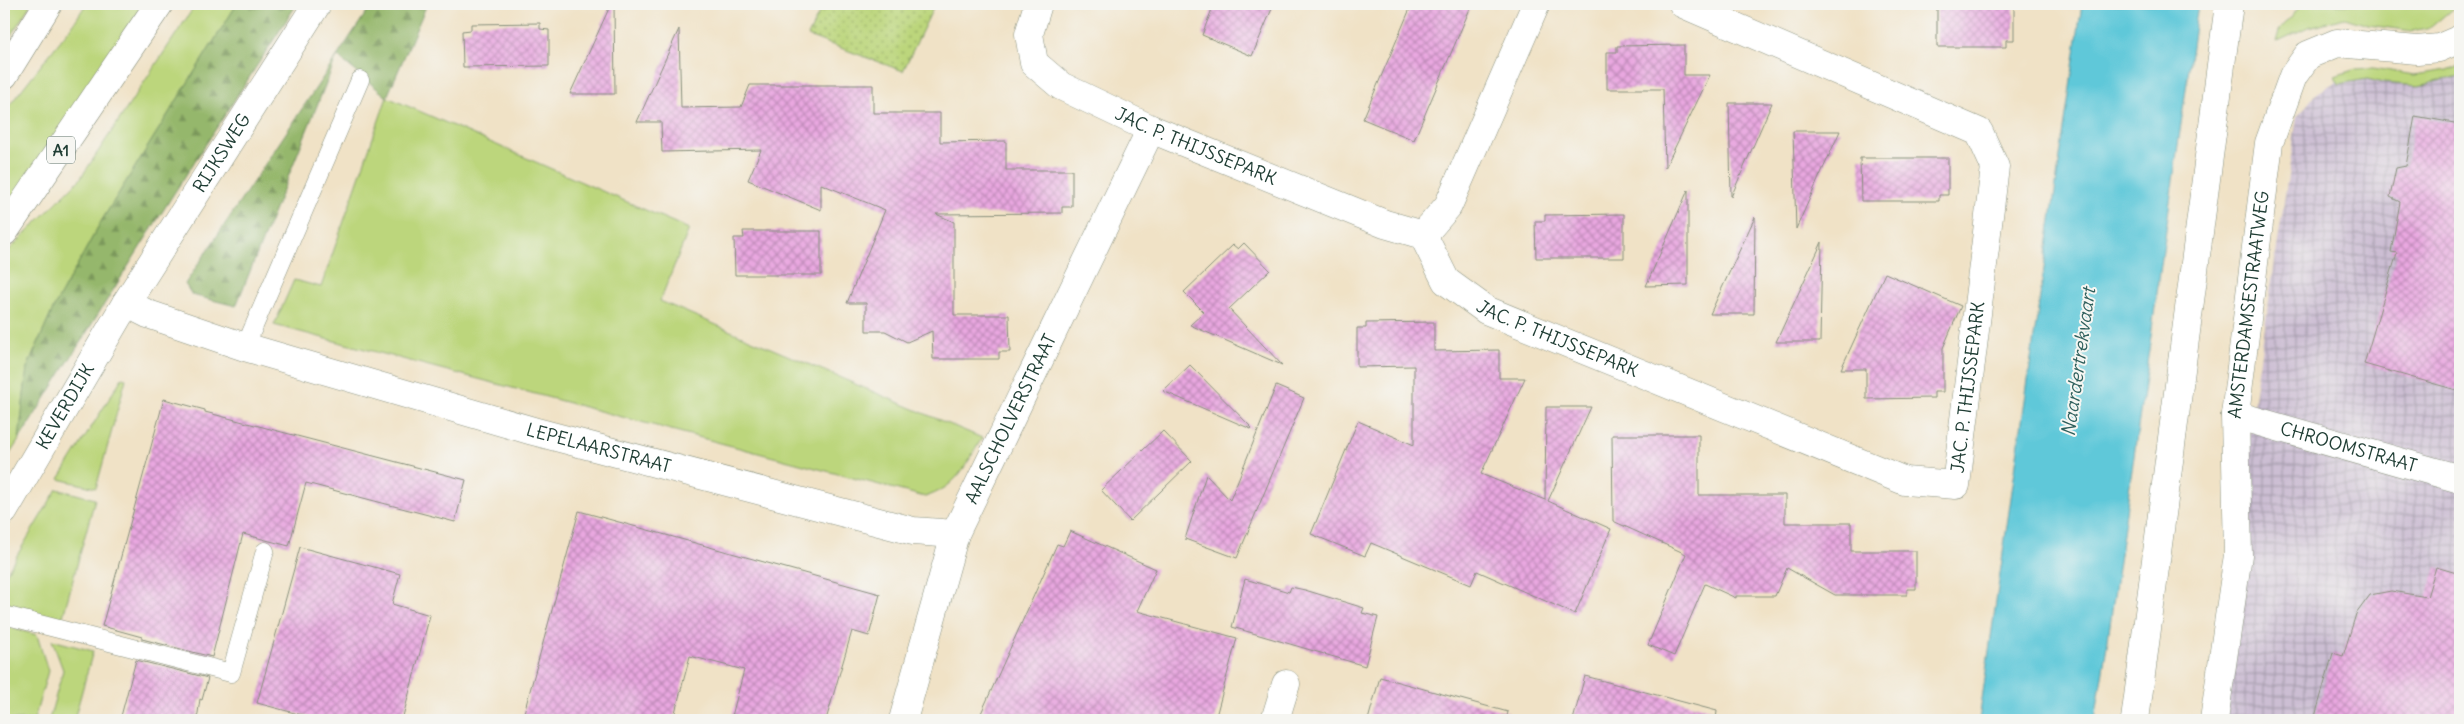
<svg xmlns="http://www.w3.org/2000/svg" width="2464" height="724" font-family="Delius,sans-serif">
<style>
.industrial{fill:url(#industrial-grid)}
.grass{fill:#bcd67c;stroke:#6e8a58}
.forest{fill:url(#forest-firs);stroke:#5a7a50}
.park{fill:url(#park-dots);stroke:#6e8a58}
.water{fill:#5ec8d9;stroke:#3e8286}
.building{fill:url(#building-cross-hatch)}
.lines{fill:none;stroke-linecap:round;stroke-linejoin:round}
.service-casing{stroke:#88907d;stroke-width:19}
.minor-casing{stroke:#88907d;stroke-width:29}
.tertiary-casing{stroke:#88907d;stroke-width:29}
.secondary-casing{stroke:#88907d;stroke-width:29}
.motorway-casing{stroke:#88907d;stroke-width:29}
.service{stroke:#fff;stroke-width:18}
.minor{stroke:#fff;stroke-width:28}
.tertiary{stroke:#fff;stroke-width:28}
.secondary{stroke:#fff;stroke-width:28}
.motorway{stroke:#fff;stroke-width:28}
.labels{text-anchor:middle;stroke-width:4;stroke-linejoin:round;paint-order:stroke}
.shield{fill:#f6f6f2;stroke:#60746d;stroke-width:1}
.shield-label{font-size:16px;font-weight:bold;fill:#1f3d34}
.street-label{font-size:18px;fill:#1f3d34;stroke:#f6f6f2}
.water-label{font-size:19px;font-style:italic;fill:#2f605d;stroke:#f6f6f2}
</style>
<defs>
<pattern id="industrial-grid" width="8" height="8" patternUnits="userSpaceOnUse" patternTransform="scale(1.25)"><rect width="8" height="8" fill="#ccbed3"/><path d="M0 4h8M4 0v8" fill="none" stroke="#a59cac"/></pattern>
<pattern id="forest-firs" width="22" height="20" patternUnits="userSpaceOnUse" patternTransform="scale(1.25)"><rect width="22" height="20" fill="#95b76c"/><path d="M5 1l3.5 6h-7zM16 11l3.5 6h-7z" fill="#79965a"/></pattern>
<pattern id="park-dots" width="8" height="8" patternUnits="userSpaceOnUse" patternTransform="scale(1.25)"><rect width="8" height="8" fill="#bcd67c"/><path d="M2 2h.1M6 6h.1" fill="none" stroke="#98af66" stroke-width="1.8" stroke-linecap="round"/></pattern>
<pattern id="building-cross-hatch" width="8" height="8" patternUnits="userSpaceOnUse" patternTransform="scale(1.25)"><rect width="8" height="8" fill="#e9a7e0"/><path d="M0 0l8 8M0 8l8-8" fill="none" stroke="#bc89b6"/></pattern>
</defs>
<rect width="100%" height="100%" fill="#f6f6f2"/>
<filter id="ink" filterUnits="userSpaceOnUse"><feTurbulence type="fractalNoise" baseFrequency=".02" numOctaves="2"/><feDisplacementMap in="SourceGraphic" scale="10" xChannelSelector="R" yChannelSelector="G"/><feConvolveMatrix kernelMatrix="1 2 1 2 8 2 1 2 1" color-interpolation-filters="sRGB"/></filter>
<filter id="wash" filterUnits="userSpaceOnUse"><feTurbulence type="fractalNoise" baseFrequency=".0096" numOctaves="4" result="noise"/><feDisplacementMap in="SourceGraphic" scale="20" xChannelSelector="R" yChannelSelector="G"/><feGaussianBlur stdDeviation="1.12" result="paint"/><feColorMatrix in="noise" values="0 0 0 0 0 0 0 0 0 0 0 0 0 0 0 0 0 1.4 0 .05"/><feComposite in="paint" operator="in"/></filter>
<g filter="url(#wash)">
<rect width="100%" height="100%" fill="#f0e2c6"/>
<path class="industrial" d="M2460,69V720H2217L2253,405L2297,117L2316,94L2335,82L2376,76L2428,81Z"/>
<g class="grass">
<path d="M4,4H31L4,46Z"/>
<path d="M86,4H146L4,214V112L72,26Z"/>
<path d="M196,4H237L102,220L54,307L27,368L19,440L4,463V255L80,179Z"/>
<path d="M2302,4H2458L2431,27L2412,31L2368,25L2345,18L2308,27L2276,42L2279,31Z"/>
<path d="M2460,65V76L2419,86L2383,83L2367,79L2339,84L2335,76L2356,69L2373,68L2414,75L2448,70Z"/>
<path d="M387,97L689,229L660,301L982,438C965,466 957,487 925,497L274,325L294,280L321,287Z"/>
<path d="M122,378L126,379L96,488L59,479Z"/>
<path d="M57,489L95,499L62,620L4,605V577Z"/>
<path d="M4,626L37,635L48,671L34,720H4Z"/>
<path d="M52,640L93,651L74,720H49L63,670Z"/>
</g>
<g class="forest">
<path d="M237,4H297L171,198L19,440L27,368L54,307L102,220Z"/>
<path d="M372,4H427L387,97L337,56L236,306L192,295L185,284Z"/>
</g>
<path class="park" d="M823,4H935L903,71L808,36Z"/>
<path class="water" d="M2082,4H2198L2108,639L2095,720H1979Z"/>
<g id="blocks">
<g class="building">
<path d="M611,4H614L615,94H570Z"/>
<path d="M1214,4H1274L1252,56L1202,35Z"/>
<path d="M1412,4H1472L1414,140L1363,119Z"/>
<path d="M1937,4H2014V40H2006V47H1937Z"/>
<path d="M540,23V29L549,30V66L463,67L462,31L471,30V24Z"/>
<path d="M679,29L681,108L741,107L750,85H873V113H940V142L1006,141V170H1072V207H1062V213L936,214L954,222V315H1009L1010,352H999V359H933L932,331L907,342L885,331H866V303H847L885,210L821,184V210L748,180L761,150L662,152L661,122H637Z"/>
<path d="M1684,45V75H1710L1665,168L1663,89H1607V52H1617V46Z"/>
<path d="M1729,103H1772L1731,197Z"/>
<path d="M2415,116L2460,124V391L2364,364L2397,253L2391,252L2400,202L2390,197L2396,168L2406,166Z"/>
<path d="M1793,131H1840L1796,229Z"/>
<path d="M1860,158H1948V195H1939V201H1861Z"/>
<path d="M1688,190V285L1646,286Z"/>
<path d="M1624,214V258H1536L1535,221H1545V215Z"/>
<path d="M1755,217L1754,314H1710Z"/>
<path d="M743,231H821V275H735L734,238H744Z"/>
<path d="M1822,242L1820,342H1776Z"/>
<path d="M1244,243L1270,270L1229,309L1282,365L1190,325L1204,312L1184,292L1233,245L1238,249Z"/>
<path d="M1885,273L1961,306L1943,348V392H1934V398L1866,399V369H1841Z"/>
<path d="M1434,322V351L1499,350V378H1525L1481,474L1545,500L1546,407H1591L1548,501L1611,529L1575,614L1477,571L1471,585L1371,543L1365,556L1311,534L1358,421L1414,445V366L1357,367V328H1366V323Z"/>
<path d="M1190,365L1252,428L1251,429L1163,391Z"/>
<path d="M1276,386L1304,398L1237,558L1185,539L1206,475L1230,500Z"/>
<path d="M164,399L205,410V412L466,480L455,522L306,483L289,546L243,534L212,657L142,639V637L102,626Z"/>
<path d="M1163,431L1192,461L1130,521L1101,490Z"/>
<path d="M1612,435H1699V495H1785V523H1851V551H1916V589H1907V595H1835L1787,568L1775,596H1736V598L1705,584L1674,656L1648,645L1686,554L1613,521Z"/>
<path d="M579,511L880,594L869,636L852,631L826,720H731L744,670L690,656L673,720H522Z"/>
<path d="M1070,531L1156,569L1137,611L1237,638L1215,720H978L1057,544L1063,546Z"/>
<path d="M300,547L400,574L392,604L430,615L402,720H321L257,703Z"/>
<path d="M2436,567L2460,574V720H2314L2333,653L2343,656L2356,614L2370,595L2391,591L2427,597Z"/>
<path d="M1245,579L1289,592L1291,587L1305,590L1364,608L1362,613L1378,617L1365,666L1232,627Z"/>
<path d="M136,660L208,678L202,700L200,699L197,720H120Z"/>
<path d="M1585,676L1717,711L1716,720H1573Z"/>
<path d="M1380,677L1508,712L1506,720H1368Z"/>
</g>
</g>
</g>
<g filter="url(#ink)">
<use href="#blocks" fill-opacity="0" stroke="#88907d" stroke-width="1"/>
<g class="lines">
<g class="service-casing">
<g id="service">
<path d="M245,347L360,80"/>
<path d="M4,615L231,673L265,551"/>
</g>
</g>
<g class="minor-casing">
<g id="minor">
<path id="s1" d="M1038,4L1029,34L1034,63L1061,86L1151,129L1385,224L1423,235L1446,281L1486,310L1905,481L1956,485L1995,167L1979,132L1683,4"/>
<path d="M1423,235L1448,206L1536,4"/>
<path id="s2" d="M126,303L148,314L245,347L533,431L913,531L955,534"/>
<path id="s3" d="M2235,415L2460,479"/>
<path id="s4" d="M903,720L955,534L1151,129"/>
<path d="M1275,720L1286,684"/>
<path id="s5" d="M2214,720L2238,555L2235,415L2269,143L2293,76L2308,55L2337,43L2417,50L2439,48L2460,39"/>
</g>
</g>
<g class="tertiary-casing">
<path id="tertiary" d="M2135,720L2229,4"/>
</g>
<g class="secondary-casing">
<g id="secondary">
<path id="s6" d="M4,511L126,303L317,4"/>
</g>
</g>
<g class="motorway-casing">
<g id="motorway">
<path d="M4,75L48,4"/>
<path d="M4,232L159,4"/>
</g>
</g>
<use href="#service" class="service"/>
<use href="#minor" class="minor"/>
<use href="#tertiary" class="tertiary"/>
<use href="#secondary" class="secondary"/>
<use href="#motorway" class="motorway"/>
</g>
</g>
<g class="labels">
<rect class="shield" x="47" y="136.5" width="28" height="27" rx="4"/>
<g class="shield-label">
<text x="61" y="156">A1</text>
</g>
<g class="street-label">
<text dy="6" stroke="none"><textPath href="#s1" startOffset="244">JAC. P. THIJSSEPARK</textPath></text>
<text dy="6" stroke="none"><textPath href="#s6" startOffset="419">RIJKSWEG</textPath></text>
<text dy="6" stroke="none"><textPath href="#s5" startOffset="418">AMSTERDAMSESTRAATWEG</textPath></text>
<text dy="6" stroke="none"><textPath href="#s1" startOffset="666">JAC. P. THIJSSEPARK</textPath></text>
<text dy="6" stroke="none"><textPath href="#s1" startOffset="1191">JAC. P. THIJSSEPARK</textPath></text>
<text dy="6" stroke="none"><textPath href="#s6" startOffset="121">KEVERDIJK</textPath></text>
<text dy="6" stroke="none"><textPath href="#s4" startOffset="321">AALSCHOLVERSTRAAT</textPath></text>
<text dy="6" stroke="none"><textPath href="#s3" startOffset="118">CHROOMSTRAAT</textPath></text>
<text dy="6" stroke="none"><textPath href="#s2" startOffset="495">LEPELAARSTRAAT</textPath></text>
</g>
<g class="water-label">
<text transform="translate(2078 362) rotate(-82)" y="7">Naardertrekvaart</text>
</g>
</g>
<rect width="2464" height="724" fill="none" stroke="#f6f6f2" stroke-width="20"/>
</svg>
